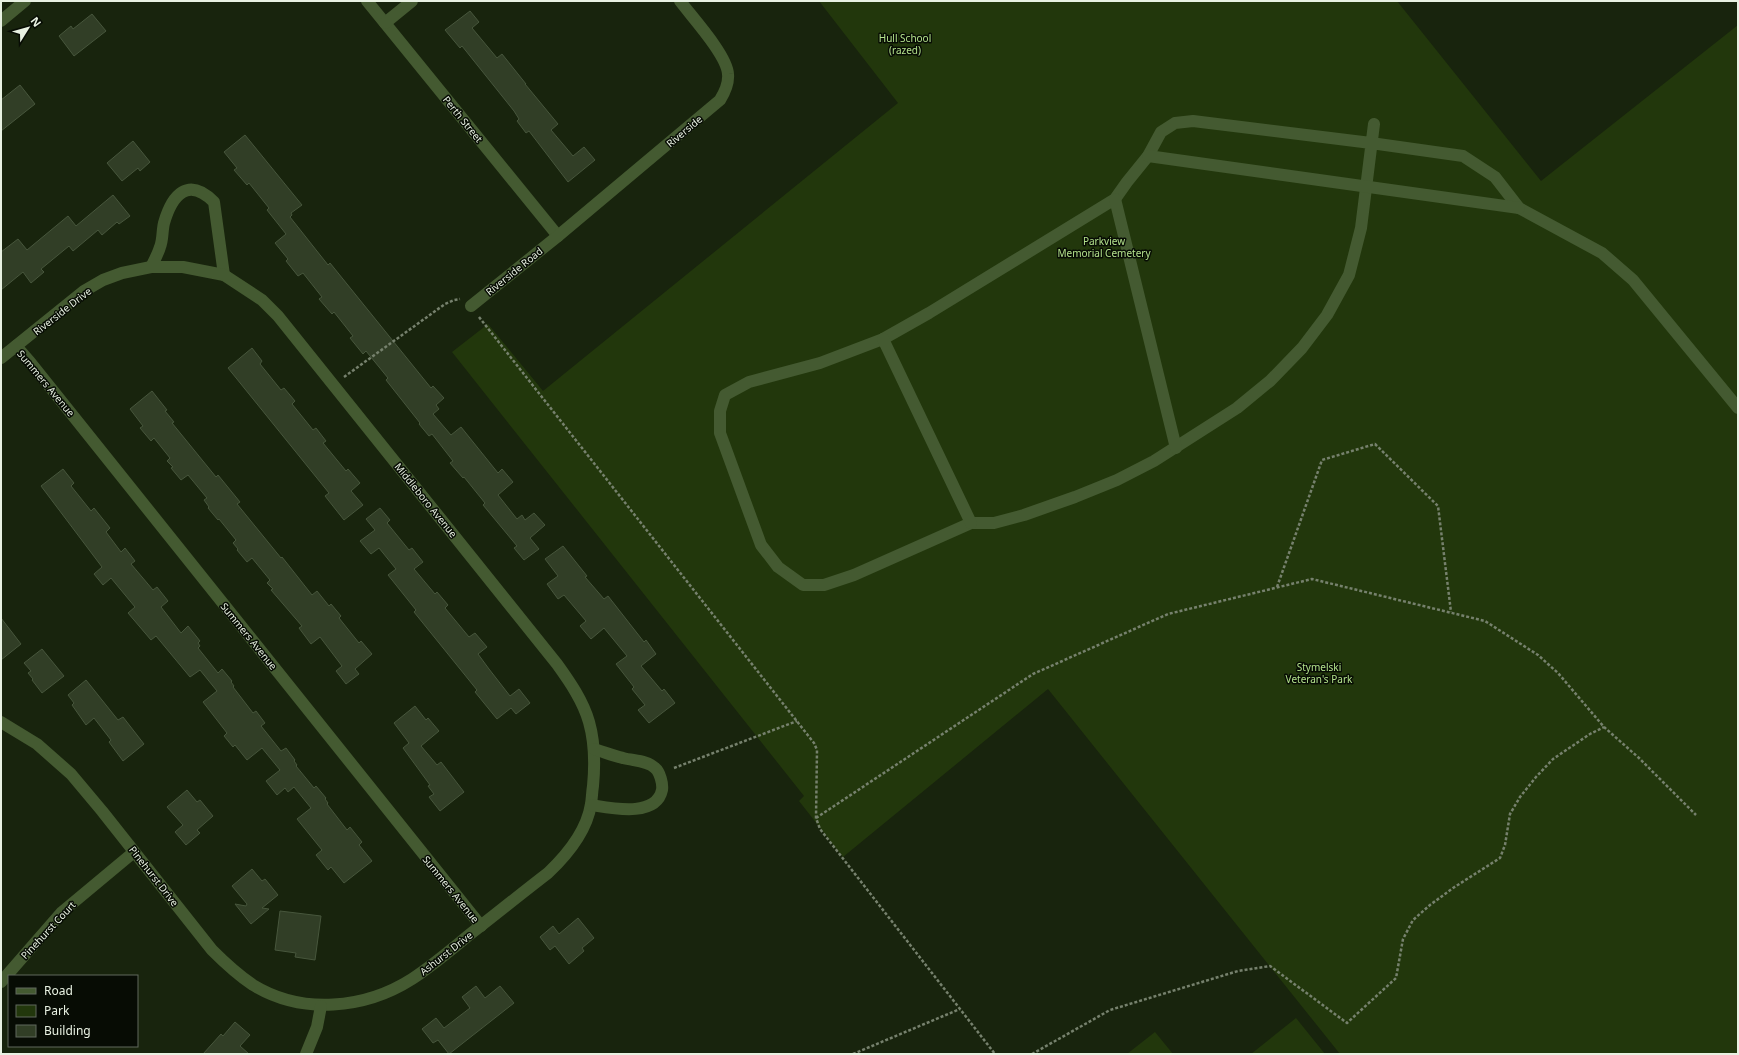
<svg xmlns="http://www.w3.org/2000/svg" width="1739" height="1055" font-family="'Noto Sans',sans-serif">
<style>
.green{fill:#22370c}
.building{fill:#313e26;stroke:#47563c}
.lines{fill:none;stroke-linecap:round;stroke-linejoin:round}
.path{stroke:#76816d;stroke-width:2.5;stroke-dasharray:3 2;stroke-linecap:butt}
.minor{stroke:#445a31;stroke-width:12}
.labels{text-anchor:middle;stroke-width:3;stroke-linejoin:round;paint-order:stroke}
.park-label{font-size:10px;fill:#b3e18c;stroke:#070c04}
.street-label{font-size:10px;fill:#e8f1e2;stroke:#070c04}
</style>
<rect width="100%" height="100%" fill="#18240d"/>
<g class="green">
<path d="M819,1H1397L1541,181L1738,25V1054H1340L1048,689L843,857L799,801L804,796L452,352L488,324L543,391L898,103Z"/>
<path d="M1296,1018L1325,1054H1251Z"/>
<path d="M1155,1032L1173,1054H1127Z"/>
</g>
<g class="building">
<path d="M470,11L479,22L472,28L497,58L502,54L526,84H525L558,124L551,130L573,156L584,147L595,160L568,182L529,131L526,133L517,121L519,119L514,111L462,46L460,48L445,30Z"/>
<path d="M92,14L106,31L74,56L59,36L71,26L73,29Z"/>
<path d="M20,85L35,104L1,131V100Z"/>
<path d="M245,135L302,205L291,213L292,215L290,217L328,265L330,263L431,388L433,386L444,398L436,405L439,409L433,414L451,435L461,427L498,473L502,469L513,482L498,495L517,519L522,515L525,520L534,513L545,525L530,538L539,549L524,560L514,548L517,546L483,505L485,503L464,477L463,478L450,463L453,461L432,434L429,436L419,424L420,423L386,380L388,378L366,351L363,354L350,338L353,336L334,312L332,314L319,299L322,297L303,273L298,276L286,261L288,259L275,243L286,234L267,210L269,208L249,183L247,185L234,170L237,168L224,152Z"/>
<path d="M133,141L150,162L140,171L138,168L122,181L107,163Z"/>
<path d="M113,195L130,216L119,224L117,222L102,235L98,230L73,251L69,246L41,269L44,272L31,283L23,272L1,290V252L18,239L27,250L68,216L76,226Z"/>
<path d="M252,348L262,361L260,364L281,390L284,388L295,401L292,404L313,430L316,428L326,441L323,443L346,471L348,469L360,483L351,491L363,505L344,520L325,496L329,493L228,368Z"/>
<path d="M152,391L167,410L165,411L174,422L172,423L216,477L218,475L240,502L237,504L281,558L282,557L312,595L317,591L329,606L331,604L341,616L339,618L359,643L361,641L372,654L355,669L359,674L346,684L336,671L342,666L320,637L311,644L299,628L302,626L271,590L273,589L267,583L270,580L252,558L247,562L237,550L238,549L233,543L236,540L219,519L218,520L208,508L209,507L204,500L207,498L188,475L181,480L171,468L173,467L167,461L170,458L154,438L151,441L140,428L143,426L130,409Z"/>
<path d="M63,469L74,483L71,486L91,511L94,508L110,528L106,532L121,552L125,548L135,561L131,564L153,590L157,587L168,601L161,607L181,633L188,626L200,641L198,643L200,646L198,648L218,673L222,669L232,681L231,682L234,686L233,687L253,713L256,711L265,723L261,726L281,751L286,748L295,760L294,761L297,765L296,766L314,788L316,786L326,798L325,799L328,803L327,804L347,830L350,827L362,842L359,845L372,861L344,883L331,867L328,870L316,855L322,850L297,819L311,808L294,787L288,792L285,788L277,795L266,781L280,770L262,748L247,760L235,745L233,747L224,736L227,733L203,702L217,691L200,670L190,677L156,636L151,640L128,613L135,607L111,578L103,585L94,574L102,567L41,486Z"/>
<path d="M380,508L390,520L387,523L409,550L412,548L423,562L414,569L435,594L437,592L448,605L445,608L469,637L475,633L487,647L478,654L489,669L510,696L519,689L530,703L516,714L511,708L497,719L475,692L477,690L414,612L416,610L388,575L396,569L379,548L371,554L360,541L375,530L366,519Z"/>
<path d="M563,546L587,576L585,577L604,599L608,596L644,642L646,640L656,654L641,666L662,691L664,689L675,703L649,723L638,710L645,705L632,689L634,687L616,664L627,656L604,628L591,639L580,626L586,621L564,595L558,599L547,584L558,576L545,559Z"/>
<path d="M1,618L21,644L1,660Z"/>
<path d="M42,649L64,676L42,693L32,680L33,679L28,673L31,671L24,663Z"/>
<path d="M86,680L118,720L123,717L144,744L123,761L109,742L111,740L94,718L86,725L72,705L74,703L68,695Z"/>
<path d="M415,706L426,720L428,718L439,731L421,746L437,765L441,762L464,792L440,811L429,797L434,794L428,786L430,785L403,748L409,743L394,723Z"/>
<path d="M187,790L197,802L200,800L213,816L197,830L200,833L186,845L175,832L183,825L167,807Z"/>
<path d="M252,869L262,881L265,879L278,895L262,908L269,909L251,924L235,904L246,906L247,904L232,886Z"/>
<path d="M280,911L321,916L315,960L295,957L296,953L275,950Z"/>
<path d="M578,918L594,938L582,948L584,951L569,964L555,946L550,950L540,937L553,926L559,934Z"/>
<path d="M476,986L485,998L500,986L514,1003L449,1054L438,1040L433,1043L422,1029L436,1018L444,1028L470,1008L462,997Z"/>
<path d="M235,1022L250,1035L240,1046L249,1054H203L221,1034L223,1036Z"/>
</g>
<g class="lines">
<g class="path">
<path d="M479,317L814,743L817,750L816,818L820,829L995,1054"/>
<path d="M344,377L445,304L454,300L460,299"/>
<path d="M1277,587L1322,460L1375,444L1438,506L1451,612"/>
<path d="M674,768L797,721"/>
<path d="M816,818L1033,674L1168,614L1312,579L1485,621L1538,655L1558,673L1604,727L1639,758L1696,815"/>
<path d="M853,1054L960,1009"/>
<path d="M1032,1054L1110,1010L1238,971L1270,966L1347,1023L1396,978L1403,939L1413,920L1430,905L1453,888L1500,858L1505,845L1510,814L1520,797L1536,777L1553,759L1590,734L1604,727"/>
</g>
<g class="minor">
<path d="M367,1L558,236"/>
<path d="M1,21L25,1"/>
<path d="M385,23L412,1"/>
<path d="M1374,124L1361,228L1349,275L1327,315L1302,348L1270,381L1237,408L1154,461L1117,480L1075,497L1024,515L994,523H971L854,575L824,585H803L778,567L761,545L720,433V411L725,395L749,382L820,363L883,339L929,313L1115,199L1127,182L1148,156L1161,132L1175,123L1193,121L1371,143L1463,156L1495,177L1519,208L1602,253L1633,280L1738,408"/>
<path d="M1148,156L1519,208"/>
<path d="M1115,199L1176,448"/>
<path d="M151,267C154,261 158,254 160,247C163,240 162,231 164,223C172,195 188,176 214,202L224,275"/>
<path d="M471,306L558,236L720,100C725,92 729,84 728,74C727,55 692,17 680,1"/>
<path d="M883,339L971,523"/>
<path d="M16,346L30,362L481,926"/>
<path d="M1,358L84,291L103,280L122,273L151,267H183L224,275L262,300L278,316L557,664C570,682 583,701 589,722C595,743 595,765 593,786C592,792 592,798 591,804C587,830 567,855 548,873C522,893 496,914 469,935C451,950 432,966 412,979C365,1009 302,1015 253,985C238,975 225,963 212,950L102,811L71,774L37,744L1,722"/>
<path d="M591,805C611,808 656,818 662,790C663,784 660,772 655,768C647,760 634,761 623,758C613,756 604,752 594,749"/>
<path d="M1,982L62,912L134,852"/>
<path d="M306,1054L317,1027L321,1006"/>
</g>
</g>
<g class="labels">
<g class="park-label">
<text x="905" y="42">Hull School<tspan x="905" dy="12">(razed)</tspan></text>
<text x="1104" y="245">Parkview<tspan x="1104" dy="12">Memorial Cemetery</tspan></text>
<text x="1319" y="671">Stymelski<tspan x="1319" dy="12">Veteran's Park</tspan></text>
</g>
<g class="street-label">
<text transform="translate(463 119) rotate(51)" y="4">Perth Street</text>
<text transform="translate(684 131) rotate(-40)" y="4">Riverside</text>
<text transform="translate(514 271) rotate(-39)" y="4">Riverside Road</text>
<text transform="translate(62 311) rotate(-38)" y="4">Riverside Drive</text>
<text transform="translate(46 383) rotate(50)" y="4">Summers Avenue</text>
<text transform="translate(426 500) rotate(51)" y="4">Middleboro Avenue</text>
<text transform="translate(249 636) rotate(51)" y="4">Summers Avenue</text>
<text transform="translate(154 876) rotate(52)" y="4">Pinehurst Drive</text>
<text transform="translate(451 889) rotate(51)" y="4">Summers Avenue</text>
<text transform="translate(48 930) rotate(-47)" y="4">Pinehurst Court</text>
<text transform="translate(446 953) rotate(-38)" y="4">Ashurst Drive</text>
</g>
</g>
<rect width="1739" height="1055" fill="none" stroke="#e8f1e2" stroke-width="4"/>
<rect x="8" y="975" width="130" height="72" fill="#070c04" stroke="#61685d"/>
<rect x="16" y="988" width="20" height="6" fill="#445a31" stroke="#61685d"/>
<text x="44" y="995" font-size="12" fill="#e8f1e2">Road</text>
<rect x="16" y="1005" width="20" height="12" fill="#22370c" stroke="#61685d"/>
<text x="44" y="1015" font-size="12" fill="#e8f1e2">Park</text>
<rect x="16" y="1025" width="20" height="12" fill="#313e26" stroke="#61685d"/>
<text x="44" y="1035" font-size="12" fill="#e8f1e2">Building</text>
<g transform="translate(28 28) rotate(53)" stroke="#070c04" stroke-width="3" paint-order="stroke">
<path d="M0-3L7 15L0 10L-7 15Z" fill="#e8f1e2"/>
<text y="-6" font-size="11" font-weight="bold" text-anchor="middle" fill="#e8f1e2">N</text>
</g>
</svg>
